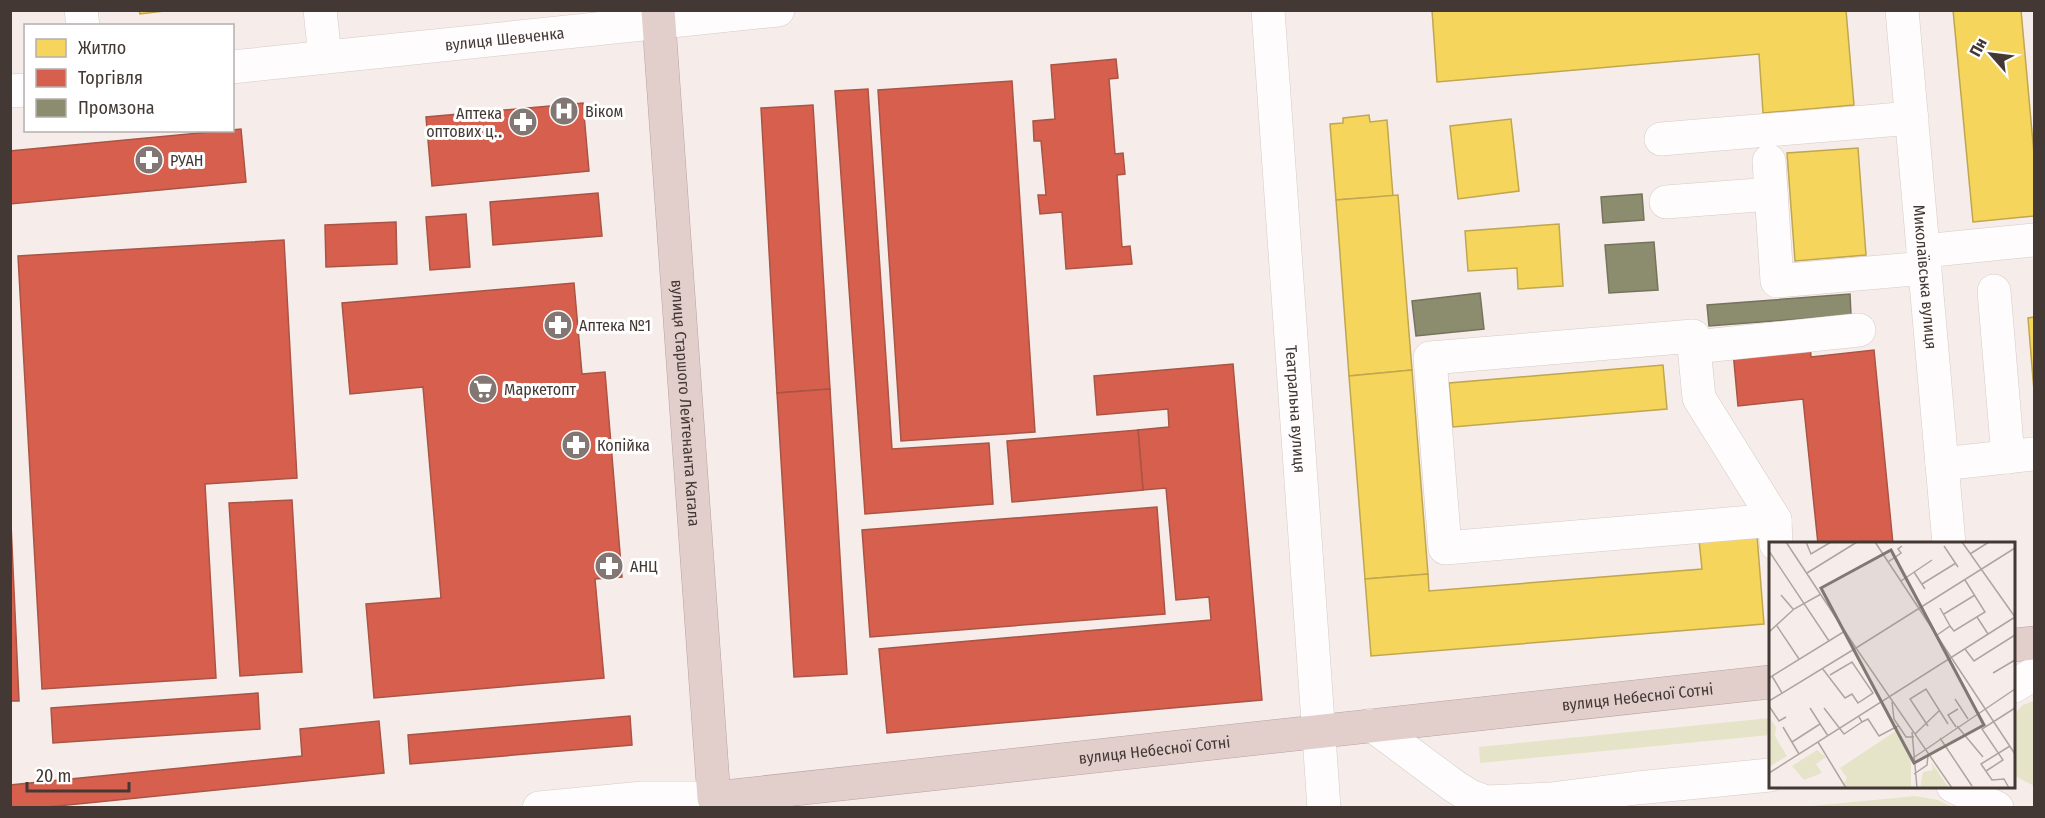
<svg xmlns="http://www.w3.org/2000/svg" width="2045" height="818" font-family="'Fira Sans Condensed',sans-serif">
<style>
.green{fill:#e6e4c8}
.homes{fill:#f6d55c;stroke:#c0a650;stroke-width:1.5}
.shops{fill:#d6604d;stroke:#aa5445;stroke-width:1.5}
.industry{fill:#8c8c6e;stroke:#76735c;stroke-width:1.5}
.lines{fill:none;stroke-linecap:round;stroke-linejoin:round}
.minor-casing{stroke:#d4cbc7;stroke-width:34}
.highway-casing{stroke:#b8a29e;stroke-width:34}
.minor{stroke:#fefcfc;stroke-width:33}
.highway{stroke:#e2cfcc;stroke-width:33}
.labels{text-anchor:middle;stroke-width:6;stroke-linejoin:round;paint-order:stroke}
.street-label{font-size:16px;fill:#433833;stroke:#fff}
.poi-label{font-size:16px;fill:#433833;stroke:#fff;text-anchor:start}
.inset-road{fill:none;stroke:#aea5a1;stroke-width:1.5}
.view{fill:#827773;fill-opacity:0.15;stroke:#827773;stroke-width:3}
.inset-edge{fill:none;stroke:#433833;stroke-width:3}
</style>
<rect width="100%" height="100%" fill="#f6edea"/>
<g class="green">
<path d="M2034,701V786L2017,777L2014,773V714L2023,705Z"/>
<path d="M1770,718V735L1480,763L1479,747Z"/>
<path d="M1915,796L1938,800L1953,807H1801Z"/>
</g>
<g class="homes">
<path d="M139,10H173L140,14Z"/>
<path d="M1432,10H1846L1854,105L1763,113L1759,54L1437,82Z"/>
<path d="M1953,10H2021L2034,154V216L1973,222Z"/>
<path d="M1369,115L1370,122L1387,120L1393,196L1336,200L1330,124L1343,123V118Z"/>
<path d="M1511,119L1519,191L1458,199L1450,126Z"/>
<path d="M1858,148L1866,255L1795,261L1787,153Z"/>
<path d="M1398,195L1412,370L1349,376L1336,200Z"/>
<path d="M1559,224L1563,286L1518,289L1517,268L1468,271L1465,231Z"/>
<path d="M2034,317V391L2028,318Z"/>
<path d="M1663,365L1667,409L1453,427L1449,383Z"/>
<path d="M1412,370L1428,574L1365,579L1349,376Z"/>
<path d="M1757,535L1764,624L1371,656L1365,579L1428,574L1429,591L1702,569L1699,540Z"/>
</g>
<g class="shops">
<path d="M1116,59L1118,78L1109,79L1115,154L1123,153L1125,174L1117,175L1122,247L1130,246L1132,264L1066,269L1062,212L1040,214L1038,195H1046L1041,141H1034L1033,121L1055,119L1051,65Z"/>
<path d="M1012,81L1035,432L901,441L878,90Z"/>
<path d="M868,89L892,449L989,443L993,504L865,514L835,91Z"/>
<path d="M583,103L589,171L432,186L426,117Z"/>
<path d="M813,105L830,389L777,393L761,108Z"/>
<path d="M241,129L246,182L10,204V151Z"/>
<path d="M598,193L602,236L493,245L490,202Z"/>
<path d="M466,214L470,267L430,270L426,217Z"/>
<path d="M396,222L397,264L326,267L325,225Z"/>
<path d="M284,240L297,478L205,484L216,678L42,689L18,256Z"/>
<path d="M574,283L582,374L605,372L622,577L595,579L604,678L374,698L366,604L441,598L423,387L350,394L342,303Z"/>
<path d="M1810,343L1811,357L1874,350L1893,544H1818L1803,399L1738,406L1733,351Z"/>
<path d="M1233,364L1262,700L887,733L879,649L1211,620L1209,597L1176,600L1166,488L1143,490L1138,430L1169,427L1168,409L1097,415L1094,376Z"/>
<path d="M830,389L847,674L794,677L777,393Z"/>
<path d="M1138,430L1143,490L1012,502L1007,441Z"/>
<path d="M292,500L302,672L240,676L229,503Z"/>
<path d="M10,501L19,701H10Z"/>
<path d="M1157,507L1165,614L870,637L862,530Z"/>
<path d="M258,693L260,729L53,743L51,708Z"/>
<path d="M630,716L632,745L410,764L408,735Z"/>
<path d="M379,721L384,773L38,808H10V785L302,756L300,729Z"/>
</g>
<g class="industry">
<path d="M1642,194L1644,220L1603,223L1601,197Z"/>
<path d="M1654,242L1658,290L1609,293L1605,245Z"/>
<path d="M1480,293L1484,329L1416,336L1412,301Z"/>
<path d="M1850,294L1851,315L1709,326L1707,305Z"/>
</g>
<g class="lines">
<g class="minor-casing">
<g id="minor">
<path d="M81,10L83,26"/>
<path d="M320,10L325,57"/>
<path id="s1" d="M1268,10L1324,808"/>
<path id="s2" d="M1902,10L1949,544"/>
<path id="s3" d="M232,67L778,10"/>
<path d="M10,91L26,90"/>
<path d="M1661,139L1912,118"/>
<path d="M1769,161L1777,281L1925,268"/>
<path d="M1666,202L1771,194"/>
<path d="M1923,251L2034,240"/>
<path d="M1994,291L2008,457"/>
<path d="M1694,347L1699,398L1775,520L1776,544"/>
<path d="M1942,464L2034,454"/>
<path d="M1775,520L1445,548L1430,358L1693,336L1694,347L1859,330"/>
<path d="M2014,686L2034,674"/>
<path d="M1372,725L1454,786L1470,796L1486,802L1551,799L1637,788L1770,775"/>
<path d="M1953,786L1997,808"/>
<path d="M539,808L643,798H714"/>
</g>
</g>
<g class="highway-casing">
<g id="highway">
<path id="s4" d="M658,10L714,798L1770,682"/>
<path d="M2014,645L2034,643"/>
</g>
</g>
<use href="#minor" class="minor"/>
<use href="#highway" class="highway"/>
</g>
<defs>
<g id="hospital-disc" transform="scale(1.5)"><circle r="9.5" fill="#827773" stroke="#fff"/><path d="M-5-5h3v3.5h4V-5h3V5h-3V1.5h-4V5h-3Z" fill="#fff"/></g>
<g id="pharmacy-disc" transform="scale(1.5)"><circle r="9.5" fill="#827773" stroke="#fff"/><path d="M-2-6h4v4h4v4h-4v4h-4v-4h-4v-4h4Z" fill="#fff"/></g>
<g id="supermarket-disc" transform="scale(1.5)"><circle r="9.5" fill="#827773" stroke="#fff"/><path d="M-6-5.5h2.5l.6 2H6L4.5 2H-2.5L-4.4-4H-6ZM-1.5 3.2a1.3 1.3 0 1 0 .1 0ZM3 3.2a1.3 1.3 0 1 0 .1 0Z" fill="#fff"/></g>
</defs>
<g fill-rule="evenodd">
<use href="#hospital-disc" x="564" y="111"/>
<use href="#pharmacy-disc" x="523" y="122"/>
<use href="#pharmacy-disc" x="149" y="160"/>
<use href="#pharmacy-disc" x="558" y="325"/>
<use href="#supermarket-disc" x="483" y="389"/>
<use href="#pharmacy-disc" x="576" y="445"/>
<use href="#pharmacy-disc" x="609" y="566"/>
</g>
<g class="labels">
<g class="street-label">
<text dy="6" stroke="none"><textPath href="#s3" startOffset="274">вулиця Шевченка</textPath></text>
<text dy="6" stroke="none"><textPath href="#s2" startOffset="268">Миколаївська вулиця</textPath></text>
<text dy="6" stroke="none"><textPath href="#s4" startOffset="394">вулиця Старшого Лейтенанта Кагала</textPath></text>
<text dy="6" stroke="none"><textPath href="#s1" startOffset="400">Театральна вулиця</textPath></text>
<text dy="6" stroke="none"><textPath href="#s4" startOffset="1719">вулиця Небесної Сотні</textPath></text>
<text dy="6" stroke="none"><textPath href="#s4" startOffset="1233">вулиця Небесної Сотні</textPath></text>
</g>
<g class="poi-label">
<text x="585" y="117">Віком</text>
<text x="502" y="119" text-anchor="end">Аптека<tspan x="502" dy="18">оптових ц‥</tspan></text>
<text x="170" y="166">РУАН</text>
<text x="579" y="331">Аптека №1</text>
<text x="504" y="395">Маркетопт</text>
<text x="597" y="451">Копійка</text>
<text x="630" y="572">АНЦ</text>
</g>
</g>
<g transform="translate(1769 542)">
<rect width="246" height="246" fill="#f6edea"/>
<path d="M0,175L7,185L6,194L18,214L0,225ZM128,188L142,211V245L78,246L75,241L78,236L71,226ZM48,208L57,215L47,222L53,231L35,238L23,224ZM162,220L180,246H151L154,230L164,228Z" fill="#e6e4c8"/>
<path class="inset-road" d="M17,0L87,106M37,0L42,12L62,0M106,0L246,212M193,0L246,75M175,4L189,25M0,9L60,99M201,12L220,0M119,20L132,11L129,7L133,4M145,30L156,47M38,31L88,0M132,39L163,18M153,42L187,21M12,53L24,67M175,72L206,53M208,75L219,92M8,84L30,117M181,84L185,89L216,70L196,38M0,90L25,67L52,52M168,93L181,84L171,66M196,107L205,119L246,93M53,126L76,156L83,152L89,161L104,151L83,120L61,133M224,131L246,118M3,134L13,151M0,136L76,89M186,157L199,177M0,159L87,106M123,160L125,177L137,195H145M0,164L10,179L17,175M41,166L59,194M55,166L75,192L93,180M90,175L93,180L99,177L110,194L129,184M159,184L141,157L157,147L179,182M188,184L214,215M14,185L30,212M187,185L179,173L189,167M143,190L148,246M146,192L170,169M171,196L203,244M23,200L51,182M49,200L77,246M144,216L246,147M217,229L234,218L213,187L246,166M0,231L246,75M145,232L158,223L159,213M183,246L87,106L246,6M240,246L235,237L223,238L212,222L241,204"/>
<path class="view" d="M122,8L215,183L145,221L52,46Z"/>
<rect width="246" height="246" class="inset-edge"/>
</g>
<rect width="2045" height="818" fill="none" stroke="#433833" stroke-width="24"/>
<rect x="24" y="24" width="210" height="108" fill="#ffffff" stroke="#b4afad" stroke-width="1.5"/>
<rect x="36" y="39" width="30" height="18" fill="#f6d55c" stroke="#b4afad" stroke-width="1.5"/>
<text x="78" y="54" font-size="18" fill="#433833">Житло</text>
<rect x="36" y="69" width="30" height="18" fill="#d6604d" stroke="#b4afad" stroke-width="1.5"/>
<text x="78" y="84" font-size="18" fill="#433833">Торгівля</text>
<rect x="36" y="99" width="30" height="18" fill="#8c8c6e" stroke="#b4afad" stroke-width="1.5"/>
<text x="78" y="114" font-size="18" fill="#433833">Промзона</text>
<g transform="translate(1991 54) rotate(298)" stroke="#ffffff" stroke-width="4.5" paint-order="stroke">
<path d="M0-4.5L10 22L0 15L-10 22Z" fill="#433833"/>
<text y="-9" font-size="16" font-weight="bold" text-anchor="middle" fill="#433833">Пн</text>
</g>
<path d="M27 782v9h102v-9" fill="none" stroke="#433833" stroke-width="3"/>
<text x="36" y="782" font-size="18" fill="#433833" stroke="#ffffff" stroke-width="4.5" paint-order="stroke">20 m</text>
</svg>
